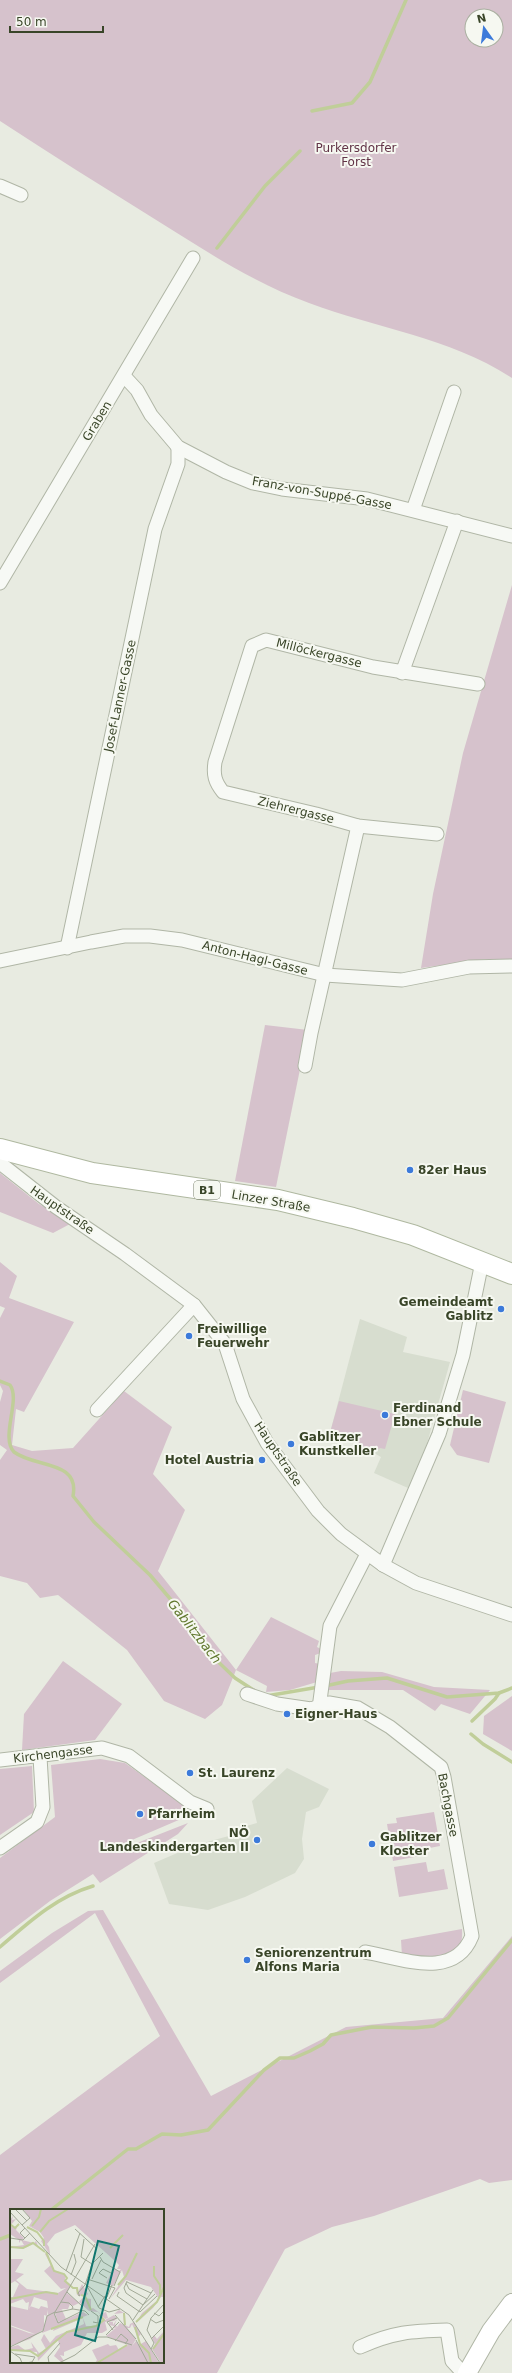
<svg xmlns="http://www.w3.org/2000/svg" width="512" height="2373" font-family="'DejaVu Sans',sans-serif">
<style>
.built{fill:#d7ddcf}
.green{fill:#d6c2cc;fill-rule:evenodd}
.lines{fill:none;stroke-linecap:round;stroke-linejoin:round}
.stream{stroke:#c0ce99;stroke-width:3.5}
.street-casing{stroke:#b0b6a6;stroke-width:15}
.secondary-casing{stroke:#b0b6a6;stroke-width:20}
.primary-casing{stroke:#afb8a0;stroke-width:22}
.street{stroke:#f7f9f5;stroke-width:13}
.secondary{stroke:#fff;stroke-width:18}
.primary{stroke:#fff;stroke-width:20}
.poi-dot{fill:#3c7ada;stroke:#f6f8f1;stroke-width:1.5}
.labels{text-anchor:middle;stroke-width:4;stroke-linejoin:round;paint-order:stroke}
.shield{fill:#f6f8f1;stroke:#727b64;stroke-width:1}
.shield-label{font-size:11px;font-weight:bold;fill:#394528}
.park-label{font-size:12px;fill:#623447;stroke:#f6f8f1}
.street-label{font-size:12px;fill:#394528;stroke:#f6f8f1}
.poi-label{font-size:12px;font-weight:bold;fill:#394528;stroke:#f6f8f1;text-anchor:start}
.water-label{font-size:13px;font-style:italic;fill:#60772d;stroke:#f6f8f1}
.inset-river{fill:none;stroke:#c0ce99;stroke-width:2}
.inset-road{fill:none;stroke:#a2a997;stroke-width:1}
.view{fill:#0f766e;fill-opacity:0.15;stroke:#0f766e;stroke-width:2}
.inset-edge{fill:none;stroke:#394528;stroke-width:2}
</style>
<rect width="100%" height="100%" fill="#e8ebe1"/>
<g class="built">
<path d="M360,1319L407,1337L403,1352L450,1362L426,1447L408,1488L374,1473L381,1457L331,1429Z"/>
<path d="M287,1768L329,1789L319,1807L306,1812L302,1839L304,1859L295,1873L245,1897L208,1910L169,1904L154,1863L196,1845L236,1834V1829L257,1823L252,1801Z"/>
</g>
<g class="green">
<path d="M0,0H512V378C451,338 376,328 309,303C253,283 203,249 153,218C102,186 50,154 0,121ZM472,16H496V40H472Z"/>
<path d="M512,585V959H486L421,968L433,894L463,753Z"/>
<path d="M265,1025L308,1030L276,1187L235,1181Z"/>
<path d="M0,1173L39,1204L62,1217L70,1224L53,1233L0,1212Z"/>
<path d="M0,1262L17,1276L9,1298L74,1322L24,1412L16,1409L12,1445L32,1451L73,1448L124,1391L172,1427L153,1474L185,1510L158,1571L236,1670L271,1617L319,1641L317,1647L321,1649V1653L315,1655V1663L320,1664L317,1682L290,1690L266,1692L267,1686L236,1670L222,1705L205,1719L164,1701L127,1650L58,1595L40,1598L27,1583L0,1576V1460L7,1450L0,1445V1402L3,1391L0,1385V1318L5,1308L0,1306Z"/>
<path d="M463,1390L506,1402L489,1463L457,1455L450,1445Z"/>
<path d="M339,1401L395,1414L385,1449L380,1448L374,1453L331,1429Z"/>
<path d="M63,1661L122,1704L95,1740L22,1750L24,1714Z"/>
<path d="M341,1671L382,1672L434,1687L490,1690L470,1714L441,1704L435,1711L403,1690H328L330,1673Z"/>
<path d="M512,1696V1751L483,1734L484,1716Z"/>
<path d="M100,1759L125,1763L195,1813L132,1840L133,1844L137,1843L188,1823L178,1834L100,1883L93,1874L50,1901L0,1939V1858L55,1817L51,1765Z"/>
<path d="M32,1766L34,1812L0,1835V1769Z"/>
<path d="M434,1812L440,1846L424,1849L425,1855L393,1861L387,1824L397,1823L396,1818Z"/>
<path d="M426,1862L428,1872L444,1869L448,1889L399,1897L394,1867Z"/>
<path d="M103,1910L211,2096L346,2027L443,2018L512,1936V2180L489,2183L480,2179L374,2216L332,2227L285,2249L217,2373H0V2155L160,2036L95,1913L0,1983V1971L52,1933L88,1911ZM11,2210H163V2362H11Z"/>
<path d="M462,1929C465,1967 428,1957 402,1956L401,1940Z"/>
</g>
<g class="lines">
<g class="stream">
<path d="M312,111L352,103L370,82L406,0"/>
<path d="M217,248L265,186L300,151"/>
<path d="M0,1381L10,1385C21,1400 0,1437 14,1452C35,1468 80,1460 73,1496L94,1522L150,1575L189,1621L209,1653L235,1678L255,1691"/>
<path d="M325,1686L348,1681L387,1678L447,1697L499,1693L512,1688"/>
<path d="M266,1696L319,1687"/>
<path d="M472,1721L495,1699L499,1693"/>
<path d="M471,1734L483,1744L512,1762"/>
<path d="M0,1947C29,1922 56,1897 93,1886"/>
<path d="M51,2210L128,2149H136L162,2134L181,2135L208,2130L264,2070L280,2058H294L310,2051L323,2044L331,2035L372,2027L414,2028L434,2026L448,2018L512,1940"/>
<path d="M0,2239L11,2235"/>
</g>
<g class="street-casing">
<g id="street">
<path d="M0,186L21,195"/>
<path d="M124,376L137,390L151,415L178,447L226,472L253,483L282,489L367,499L512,536"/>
<path d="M413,510L454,392"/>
<path d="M0,583L193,258"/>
<path d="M402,673L457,521"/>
<path d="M437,834L358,826L316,814L223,792C215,782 213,775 215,762L252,646L266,640L373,667L478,684"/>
<path d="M67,948L155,529L178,464V447"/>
<path d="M0,961L91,942L124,936H150L182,940L325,975L402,980L469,967L512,966"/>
<path d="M305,1066L311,1033L358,826"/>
<path d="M0,1163L56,1207L125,1254L194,1305L225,1344L243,1399L267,1443L318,1511L341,1534L383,1565L416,1583L512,1615"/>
<path d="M97,1410L194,1305"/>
<path d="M383,1565L439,1434L463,1355L482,1262"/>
<path d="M247,1694L277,1704L311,1709L329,1703L358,1708L390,1727L441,1767L444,1777L472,1936C454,1981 401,1958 365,1952"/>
<path d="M319,1708L330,1626L367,1554"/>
<path d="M0,1760L102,1748L129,1756L190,1802L207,1809"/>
<path d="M0,1848L37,1822L43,1807L40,1757"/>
<path d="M360,2347C393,2332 412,2331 447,2330L452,2361L463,2373"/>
</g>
</g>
<g class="secondary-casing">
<path id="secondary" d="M467,2373L491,2331L512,2303"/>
</g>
<g class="primary-casing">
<path id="primary" d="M0,1149L92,1173L278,1200L353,1218L413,1235L512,1274"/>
</g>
<use href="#street" class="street"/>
<use href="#secondary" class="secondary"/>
<use href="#primary" class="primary"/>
</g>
<g class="poi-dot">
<circle cx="410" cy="1170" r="4"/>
<circle cx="501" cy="1309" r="4"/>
<circle cx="189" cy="1336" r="4"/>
<circle cx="385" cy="1415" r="4"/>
<circle cx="291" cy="1444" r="4"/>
<circle cx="262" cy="1460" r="4"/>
<circle cx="287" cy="1714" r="4"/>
<circle cx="190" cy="1773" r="4"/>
<circle cx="140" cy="1814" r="4"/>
<circle cx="257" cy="1840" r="4"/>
<circle cx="372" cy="1844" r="4"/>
<circle cx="247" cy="1960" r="4"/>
</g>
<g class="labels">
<rect class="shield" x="194" y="1181" width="26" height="18" rx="3"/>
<g class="shield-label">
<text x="207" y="1194">B1</text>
</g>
<g class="park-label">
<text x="356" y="152">Purkersdorfer<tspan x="356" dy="14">Forst</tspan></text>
</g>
<g class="street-label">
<text transform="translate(97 421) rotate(-59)" y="4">Graben</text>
<text transform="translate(322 493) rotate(10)" y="4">Franz-von-Suppé-Gasse</text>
<text transform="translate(319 653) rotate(14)" y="4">Millöckergasse</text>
<text transform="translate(120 696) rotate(-78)" y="4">Josef-Lanner-Gasse</text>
<text transform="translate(296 810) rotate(14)" y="4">Ziehrergasse</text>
<text transform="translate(255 958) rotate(14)" y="4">Anton-Hagl-Gasse</text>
<text transform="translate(271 1201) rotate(10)" y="4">Linzer Straße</text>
<text transform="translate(62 1210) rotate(35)" y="4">Hauptstraße</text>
<text transform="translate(278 1454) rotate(56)" y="4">Hauptstraße</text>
<text transform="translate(53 1754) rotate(-7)" y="4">Kirchengasse</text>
<text transform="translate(448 1805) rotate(79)" y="4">Bachgasse</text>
</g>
<g class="poi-label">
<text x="418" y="1174">82er Haus</text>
<text x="493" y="1306" text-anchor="end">Gemeindeamt<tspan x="493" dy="14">Gablitz</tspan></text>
<text x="197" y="1333">Freiwillige<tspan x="197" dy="14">Feuerwehr</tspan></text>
<text x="393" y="1412">Ferdinand<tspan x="393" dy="14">Ebner Schule</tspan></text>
<text x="299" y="1441">Gablitzer<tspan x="299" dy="14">Kunstkeller</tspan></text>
<text x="254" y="1464" text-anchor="end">Hotel Austria</text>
<text x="295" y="1718">Eigner-Haus</text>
<text x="198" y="1777">St. Laurenz</text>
<text x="148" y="1818">Pfarrheim</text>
<text x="249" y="1837" text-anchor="end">NÖ<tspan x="249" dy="14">Landeskindergarten II</tspan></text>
<text x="380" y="1841">Gablitzer<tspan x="380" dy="14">Kloster</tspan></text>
<text x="255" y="1957">Seniorenzentrum<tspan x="255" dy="14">Alfons Maria</tspan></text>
</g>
<g class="water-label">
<text transform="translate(195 1631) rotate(52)" y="5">Gablitzbach</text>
</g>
</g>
<g transform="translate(10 2209)">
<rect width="154" height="154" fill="#e8ebe1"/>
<path d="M13,0H154V88H151L143,99L126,114L132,104L149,90L141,78L116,71L100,90L114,68L112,61L103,77L96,74L104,59L109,62L111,60H107L109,56L105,52L65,16L45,25L37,35L39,38L40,44V46L31,32L34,29L30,23L19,17L22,12ZM3,7L2,11L6,10L1,16L6,19L9,13L6,21L14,29L12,31L24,34L26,32L28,37L23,35L13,40L0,38L14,36L11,31L9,34V31L0,25V11ZM37,43L44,61L56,66L55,71L61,76L57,84L69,94L63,97L60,95L58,100H53L49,102L52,101L56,110L48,113L45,104L38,106L37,101V107L34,106V120L20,130L0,137V117L19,124L25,125L0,116V97L18,101L19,93L16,94L13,90L0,95V88H3L9,75L5,72L0,75L1,50H13L5,63L14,65L6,71L17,80L48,84L56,79L51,80L34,62L41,56L35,45ZM24,88L37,92L38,99L31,97L29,100L20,97L19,101ZM72,75L78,85L74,89L81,90V100L83,99L91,105L96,103L98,109L95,110L88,103L79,102L69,93L74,87L67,86L66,79L61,78H67L68,83ZM109,101L114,104L115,116L119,118L120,115L124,113L131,125L128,128L122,115L120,119H117L126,130L122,137L126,132L129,136L136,132L149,154H85L87,151L82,141L98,135L100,137L106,136L109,141L118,136L106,132L110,125L105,131L96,127L107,118L103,120L104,117L99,116V113H103V116L107,110L105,115L107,118L110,114L114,116L113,104L104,105ZM73,103L78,106L32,124L37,107L44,104L48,114ZM104,106L107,109L104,112L95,113L97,121L92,124H77L71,136L54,143V147L50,146L54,152L51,153L44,147L50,138L48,131L28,152L27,143L0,141L1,138L8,136L15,141L23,139L21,133L29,144L36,140L31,131L34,125L40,134L46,127L74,115L73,109L43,122L44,119L73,109L76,117H86L92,112V109L95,111ZM154,122V154H151L142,140L145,135L142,129L144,126L147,130Z" fill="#d6c2cc" fill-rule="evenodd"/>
<path class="inset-river" d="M0,15L5,19L9,15M22,17L29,8L31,0M17,18L27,23L34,32V37M30,23L39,12L58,0M0,38L13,39L23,34L35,43M100,39L113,26M36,43L44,62L54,65L57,69L55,72L63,79H67L68,85M144,57V67L150,76V85M108,76L116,67L127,44M71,86L75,87L81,101M0,90L36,83L48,85M114,104L115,116M126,113L147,93L154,78M125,118L130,135L139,144L141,154M41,120L73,108M143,140L154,125M1,141L20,142L28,147L57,123L86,117L94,111L90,106M87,154L117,136"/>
<path class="inset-road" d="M5,0L17,12M0,3L51,58L119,106L150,154M12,16L20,9L12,0M65,20L87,40M0,29L13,31L20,24M15,29L10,24L15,19M74,30L71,48L82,55M90,48L93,53L110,63L104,77M56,62L70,24M61,66L66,53L64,45M97,69L89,64L93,60L101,64M77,70L105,79L99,90M82,70L91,51M117,72L114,79L116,84L133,96L145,85M117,73L141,84M116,74L119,80L137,90M77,77L89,99L99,103L110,100M57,83L72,97M109,83L107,87L130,103M68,86L70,87L68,84L75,76L82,55L93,44M97,88L102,76M51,93L59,94L63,98L62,100M88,98L95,87M72,102L48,114L44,104L63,100L75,102L79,106M81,102L88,107V114L83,113M130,103L147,87M144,104L149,107L154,102M105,106L126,130M140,110L146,114L154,111M123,111L143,81M103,121L97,113L107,109M96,126L109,113M141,130L154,117M126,131L138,154M105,132L111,125L118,131L115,135M0,138L33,122L37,107L45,103L85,35M141,140L144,134L137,121L141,109L154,95M0,142L10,149L12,154M5,145L25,148L22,153L15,154M39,154L38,148L50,134M49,154L65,146L88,128H97L122,136"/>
<path class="view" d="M88,32L109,37L85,132L65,126Z"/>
<rect width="154" height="154" class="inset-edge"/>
</g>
<g transform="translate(484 28) rotate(346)"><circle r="19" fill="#f6f8f1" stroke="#aab0a1"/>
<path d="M0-3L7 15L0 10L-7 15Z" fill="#3c7ada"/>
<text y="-6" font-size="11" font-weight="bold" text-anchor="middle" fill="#394528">N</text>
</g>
<path d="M10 26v6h93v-6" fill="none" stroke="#394528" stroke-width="2"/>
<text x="16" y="26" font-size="12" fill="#394528" stroke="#f6f8f1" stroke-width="3" paint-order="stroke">50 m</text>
</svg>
